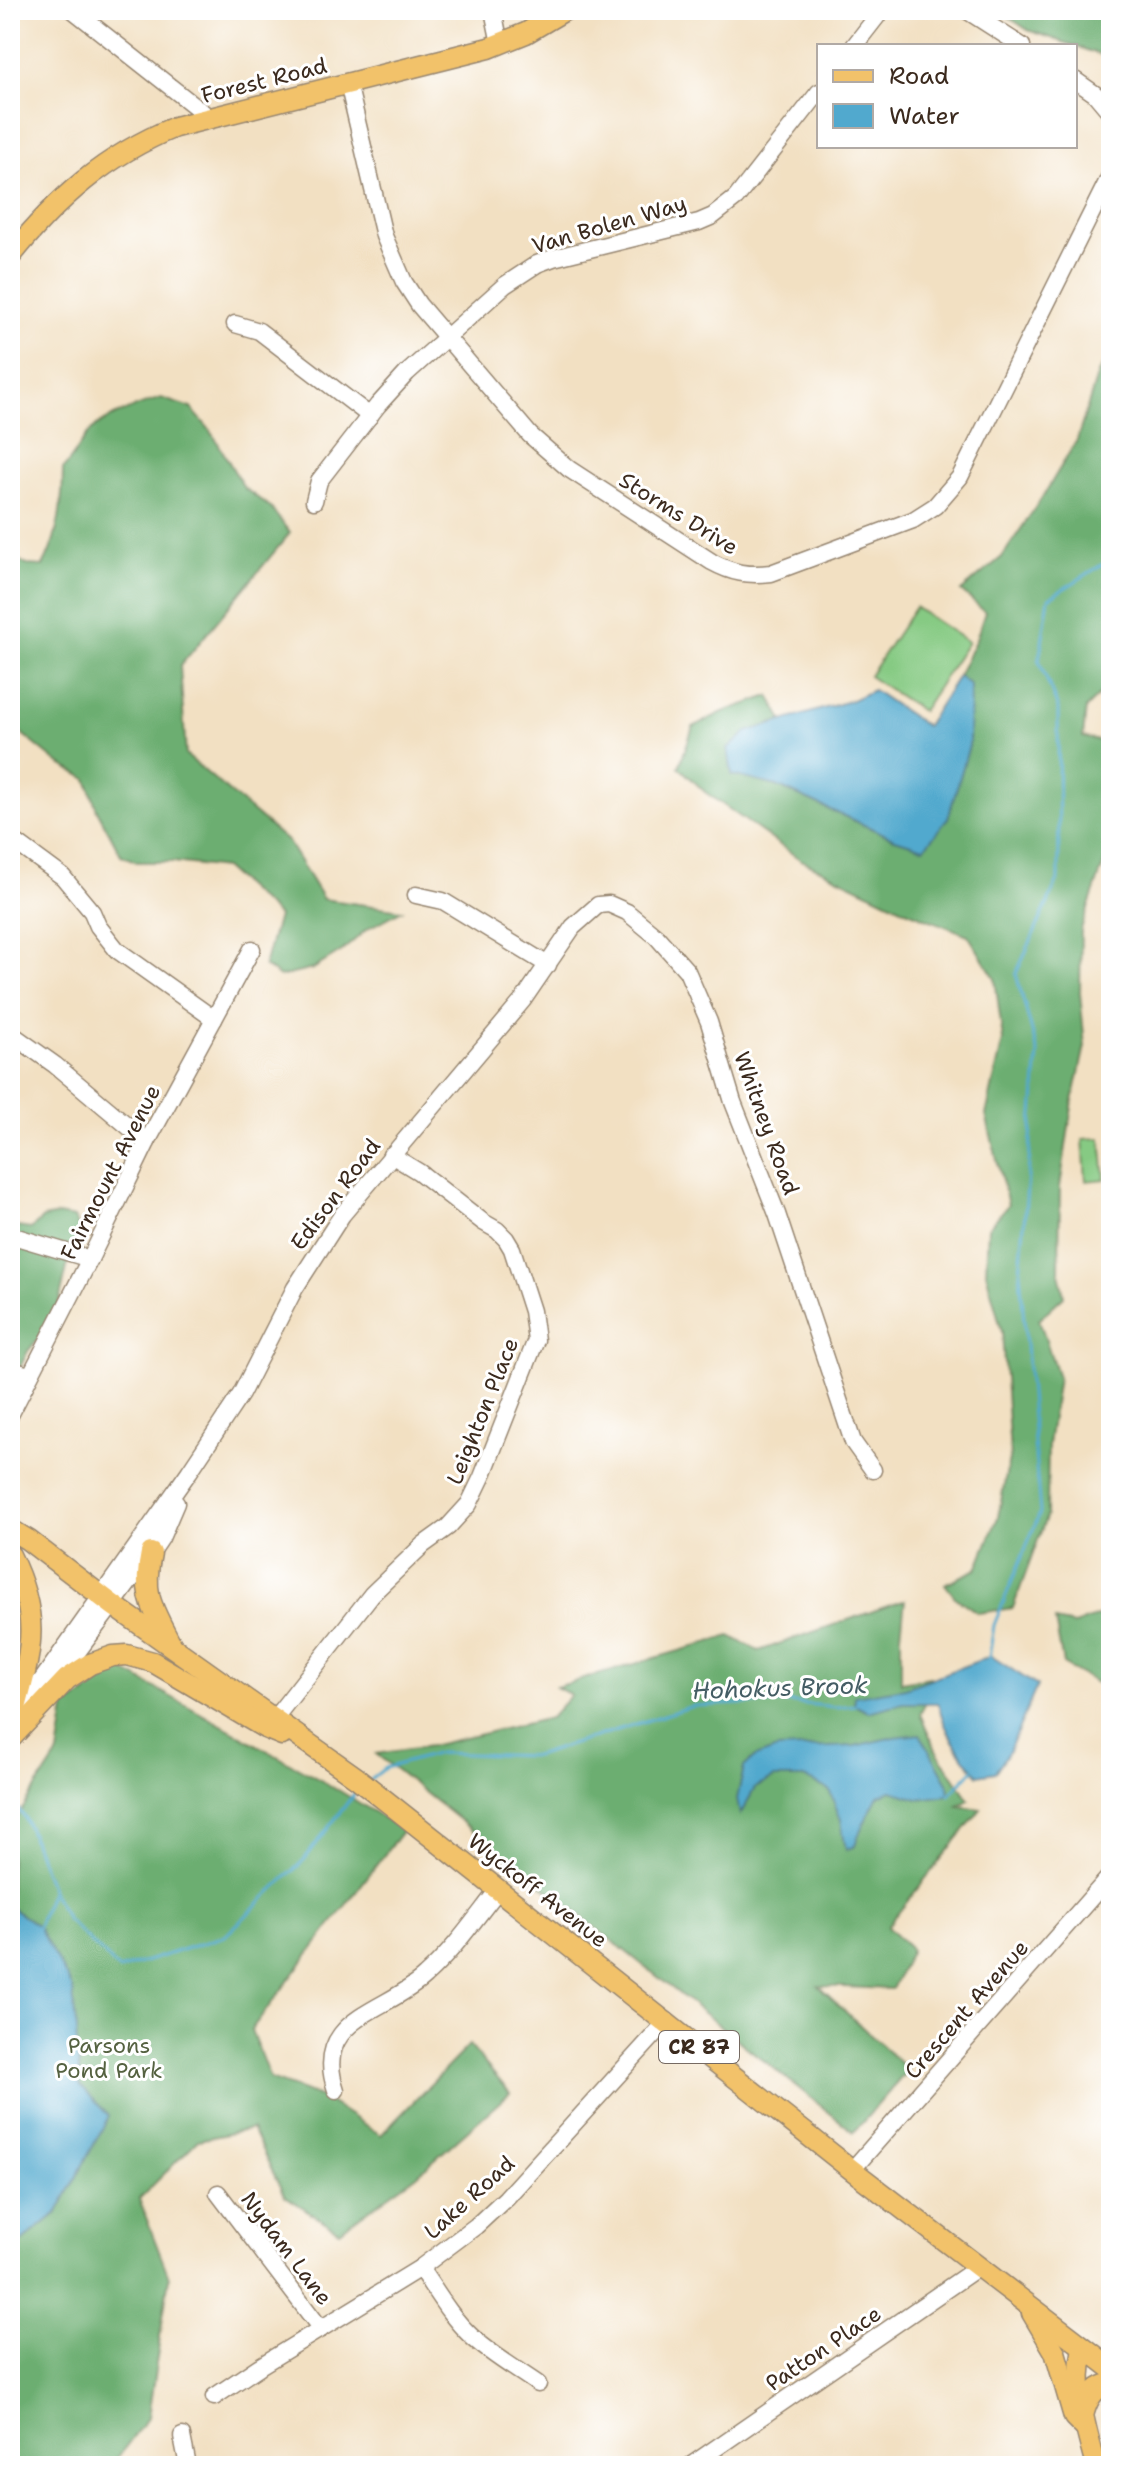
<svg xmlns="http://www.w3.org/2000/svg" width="1121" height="2476" font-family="'Shantell Sans',sans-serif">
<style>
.green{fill:#86ca83;stroke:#607a50;stroke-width:2}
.forest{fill:#6cae71;stroke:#546c48;stroke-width:2}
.water{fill:#51a9ce;stroke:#466a76;stroke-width:2}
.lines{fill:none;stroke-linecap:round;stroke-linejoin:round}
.stream{stroke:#51a9ce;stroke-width:3}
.minor-casing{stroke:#968570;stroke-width:19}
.major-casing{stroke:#968570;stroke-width:23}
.minor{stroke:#fff;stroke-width:16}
.major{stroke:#f2c26a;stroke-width:20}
.labels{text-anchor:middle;stroke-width:6;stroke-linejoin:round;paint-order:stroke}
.shield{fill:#fff;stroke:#766a62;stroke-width:2}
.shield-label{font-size:20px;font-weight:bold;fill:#3b2a1e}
.street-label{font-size:22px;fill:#3b2a1e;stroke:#fff}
.park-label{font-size:22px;fill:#556241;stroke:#fff}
.water-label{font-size:24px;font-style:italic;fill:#445d64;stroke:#fff}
</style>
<rect width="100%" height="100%" fill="#fff"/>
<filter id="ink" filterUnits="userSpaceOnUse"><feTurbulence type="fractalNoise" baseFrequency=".0125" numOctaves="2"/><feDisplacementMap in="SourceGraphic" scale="16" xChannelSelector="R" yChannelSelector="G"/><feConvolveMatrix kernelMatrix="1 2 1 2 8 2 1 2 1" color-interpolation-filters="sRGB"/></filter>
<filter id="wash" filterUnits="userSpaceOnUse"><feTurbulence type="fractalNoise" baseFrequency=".006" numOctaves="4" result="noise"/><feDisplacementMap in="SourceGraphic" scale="32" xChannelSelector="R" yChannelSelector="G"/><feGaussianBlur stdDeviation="1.8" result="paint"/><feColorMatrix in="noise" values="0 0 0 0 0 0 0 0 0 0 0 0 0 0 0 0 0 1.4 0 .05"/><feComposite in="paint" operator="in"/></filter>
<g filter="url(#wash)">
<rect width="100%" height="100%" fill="#f2e0c2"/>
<g class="green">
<path d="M915,607L968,642L922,711L869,676Z"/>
<path d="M1101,1138L1105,1179L1086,1181L1083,1139Z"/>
</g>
<g class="forest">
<path d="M998,10H1109L1111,64L1101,55L1028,30Z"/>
<path d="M1111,353V683L1086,708L1083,737L1111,744V853L1106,857L1081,929L1080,993L1085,1046L1072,1106L1060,1187L1059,1273L1064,1296L1039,1319L1058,1377L1048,1445L1047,1515L1013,1608L978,1613L955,1597L945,1584L977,1569L998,1517L1010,1454L1002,1332L986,1272L988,1228L1008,1205L986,1115L1003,1040L995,978L968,935L908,911L801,860L705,792L679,767L693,727L723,712L769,696L783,720L747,732L733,774L777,786L895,839L970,685L958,676L976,639L985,612L961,591L1002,557L1045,493L1077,440L1098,373Z"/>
<path d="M161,398L191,408L211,431L244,488L270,507L290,533L180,666L186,755L288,842L323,899L402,910L366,930L342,951L313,969L280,977L264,966L278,916L224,868L173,862H137L121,855L97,810L87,779L58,763L10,724V556L27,565L43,566C59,536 63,502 63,469C74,457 80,443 90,432C105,416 141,405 161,398Z"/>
<path d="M58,1215L74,1218L82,1233L68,1263L57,1311L49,1326L28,1351L13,1382L10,1383V1226L31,1229L43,1218Z"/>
<path d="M905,1600L901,1635V1682L930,1677L927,1701L920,1714L936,1750L969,1800L958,1806L981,1809L887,1927L911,1950L892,1989L818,1986L908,2070L854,2132L376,1754L430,1746L550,1718L571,1695L556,1687L730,1636L759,1651Z"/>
<path d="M1111,1611V1691L1063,1664L1055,1621L1074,1625Z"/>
<path d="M121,1669L340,1791L403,1830L251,2030L270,2079L323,2098L381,2135L469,2045L510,2093L416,2176L339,2231L284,2195L252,2129L198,2140L139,2199L169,2277L148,2417L111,2466H10V2251L58,2212L80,2085L79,2062L38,1926L10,1907V1828L58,1754L65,1708Z"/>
</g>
<g class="water">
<path d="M958,676L970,685L969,746L948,818L924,848L895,839L777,786L732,775L728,749L747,732L852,700L873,690L926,726Z"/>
<path d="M991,1656L1037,1686L1009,1751L995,1772L978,1775C959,1753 945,1732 938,1703H903L868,1712L854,1705L855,1696L905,1688Z"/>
<path d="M920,1734L948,1783L949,1795L918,1799L891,1791L878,1796L861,1829L855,1846L846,1850L841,1820L829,1790L805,1778H774L755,1788L740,1815L737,1799L744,1767L755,1757L777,1749L854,1746L894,1737Z"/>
<path d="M10,1907L38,1926L73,1989L80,2085L109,2116L58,2212L10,2251Z"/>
</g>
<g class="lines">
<g class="stream">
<path d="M989,1658L994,1625L1040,1513L1020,1273L1038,1053L1016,974L1059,878L1058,708L1039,660L1049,598L1111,559"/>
<path d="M370,1780L385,1768L439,1753L535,1756L693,1706L786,1702L836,1707L855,1705"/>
<path d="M949,1795L973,1770"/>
<path d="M10,1799L25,1818L51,1889L66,1918L119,1970L225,1936L304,1860L357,1790"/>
<path d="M37,1928L51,1891"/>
</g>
</g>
</g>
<g filter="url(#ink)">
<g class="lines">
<g class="minor-casing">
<g id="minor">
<path d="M73,10L210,118"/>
<path d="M493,10L500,44"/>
<path d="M966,10L1022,46"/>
<path d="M854,46L882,10"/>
<path d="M1075,80L1095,94L1111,113"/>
<path d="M348,83L384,236L404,282L419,305L530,435L569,469L712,562C732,573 748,576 771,573L913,520L935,506L960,477L1111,174"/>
<path d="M235,324L259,331L370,416"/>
<path d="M314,501L319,481L378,405L407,373L505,285L537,264L553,258L699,222L713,216L736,198L819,92"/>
<path d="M10,838L63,877L92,912L98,926L117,950L214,1019"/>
<path d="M416,895L443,901L548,965"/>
<path d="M10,1033L55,1065L147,1142"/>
<path d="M10,1235L90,1259"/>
<path d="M10,1370L30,1375"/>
<path d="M10,1415L90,1259L147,1142L252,949"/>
<path d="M55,1682L151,1553L161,1538L176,1503"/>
<path d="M274,1719L372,1594L423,1545L448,1527L469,1504L482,1477L536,1340L532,1311L512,1249L506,1239L497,1230L483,1222L419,1172L391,1155"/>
<path d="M18,1721L32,1694L189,1472L241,1394L295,1288L342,1215L523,1000L573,927L598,905L609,904L627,912L656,936L687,971L709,1022L733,1102L777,1214L853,1442L873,1470"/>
<path d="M336,2090C311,2018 387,2012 425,1976C453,1951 475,1919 498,1890"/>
<path d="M852,2170L1111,1875"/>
<path d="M218,2193L321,2329"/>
<path d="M420,2268C436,2291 450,2316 470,2335C490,2354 515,2368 538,2384"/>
<path d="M214,2397L260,2366L420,2268L476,2226L506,2198L667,2021"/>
<path d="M182,2436L188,2466"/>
<path d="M690,2466L980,2266"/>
</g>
</g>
<g class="major-casing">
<g id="major">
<path d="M10,257C57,198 105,156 175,127L489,48L526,33L565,10"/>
<path d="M10,1529L28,1540L113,1605L357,1778L852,2170L1111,2368"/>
<path d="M151,1553C142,1595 152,1607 171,1644"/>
<path d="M10,1555C46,1628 27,1659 10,1732"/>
<path d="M10,1739L67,1679L90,1664L113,1656L127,1655L153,1662L265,1728L282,1735"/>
<path d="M1032,2313L1055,2352L1074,2417L1084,2427"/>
<path d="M1083,2347C1074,2393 1084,2422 1096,2466"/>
<path d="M1084,2412C1088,2398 1095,2386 1111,2384"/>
</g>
</g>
<use href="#minor" class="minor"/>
<use href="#major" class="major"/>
</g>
</g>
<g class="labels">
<rect class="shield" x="659" y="2031" width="80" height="32" rx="6"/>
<g class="shield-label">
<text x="699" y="2054">CR 87</text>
</g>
<g class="street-label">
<text transform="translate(264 80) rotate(-14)" y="8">Forest Road</text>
<text transform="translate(609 224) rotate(-16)" y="8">Van Bolen Way</text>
<text transform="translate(679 513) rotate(32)" y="8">Storms Drive</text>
<text transform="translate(767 1123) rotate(70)" y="8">Whitney Road</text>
<text transform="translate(110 1172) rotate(-63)" y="8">Fairmount Avenue</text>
<text transform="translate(335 1194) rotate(-53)" y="8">Edison Road</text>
<text transform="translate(482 1411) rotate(-68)" y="8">Leighton Place</text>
<text transform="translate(538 1890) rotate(38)" y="8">Wyckoff Avenue</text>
<text transform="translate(966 2009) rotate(-49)" y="8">Crescent Avenue</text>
<text transform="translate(469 2197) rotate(-42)" y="8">Lake Road</text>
<text transform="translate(287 2248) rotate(53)" y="8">Nydam Lane</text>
<text transform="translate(823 2348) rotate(-34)" y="8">Patton Place</text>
</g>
<g class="park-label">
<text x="109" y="2053">Parsons<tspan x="109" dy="25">Pond Park</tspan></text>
</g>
<g class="water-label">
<text transform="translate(780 1688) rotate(-2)" y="8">Hohokus Brook</text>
</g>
</g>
<rect width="1121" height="2476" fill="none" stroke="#fff" stroke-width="40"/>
<rect x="817" y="44" width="260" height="104" fill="#ffffff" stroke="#b1aaa5" stroke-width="2"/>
<rect x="833" y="70" width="40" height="12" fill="#f2c26a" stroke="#b1aaa5" stroke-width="2"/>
<text x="889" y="84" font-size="24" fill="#3b2a1e">Road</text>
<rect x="833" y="104" width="40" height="24" fill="#51a9ce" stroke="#b1aaa5" stroke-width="2"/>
<text x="889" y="124" font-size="24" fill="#3b2a1e">Water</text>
</svg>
